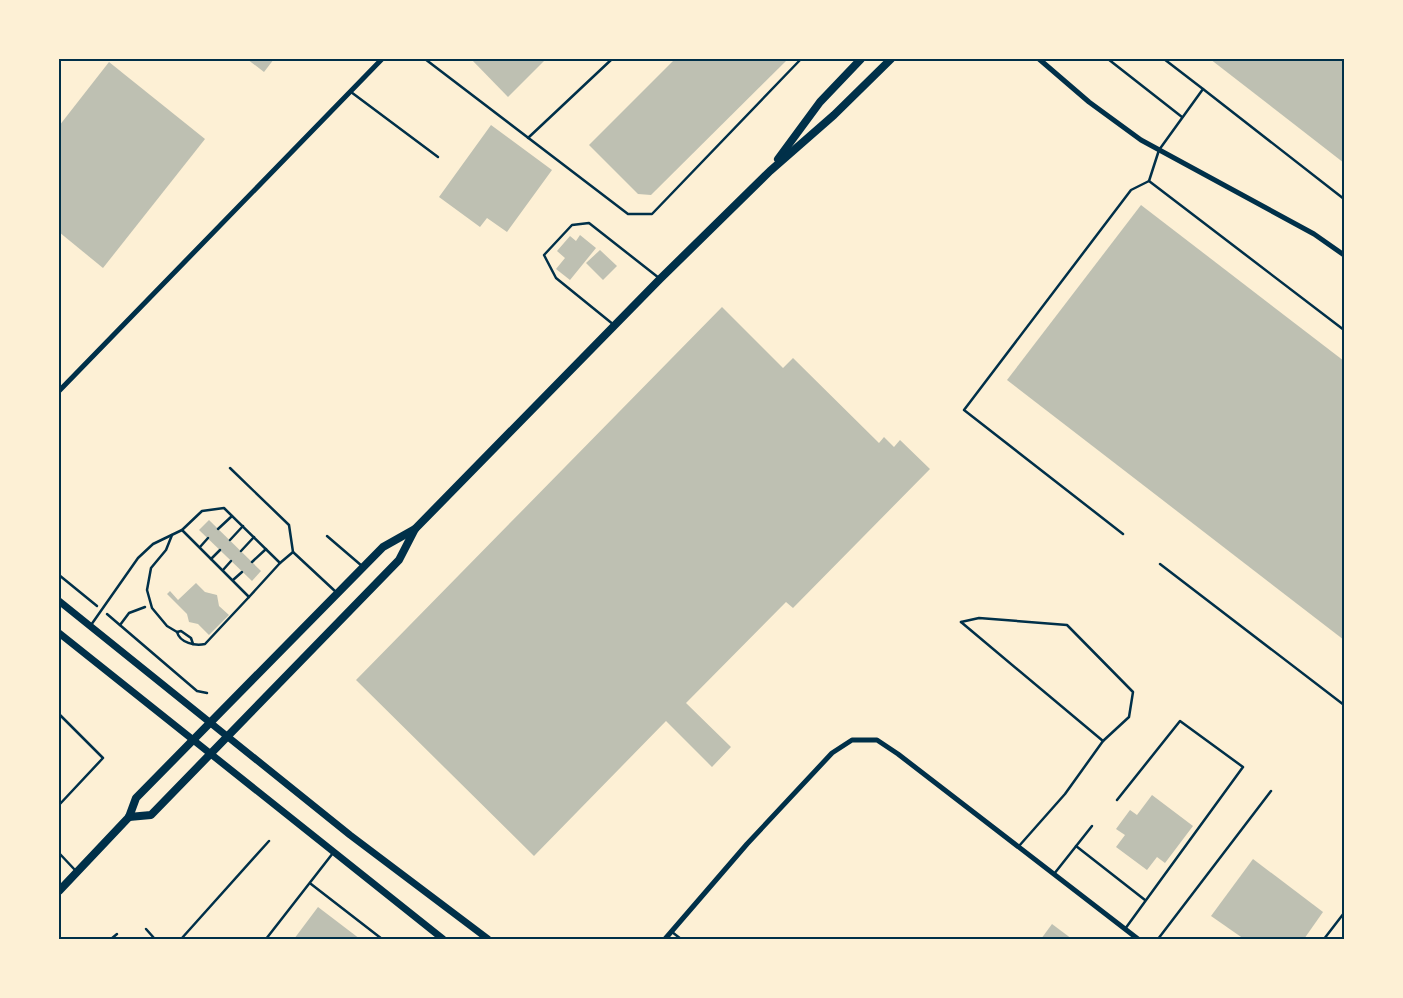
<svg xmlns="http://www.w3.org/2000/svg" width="1403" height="998" font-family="Figtree,sans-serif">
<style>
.building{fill:#bec0b2}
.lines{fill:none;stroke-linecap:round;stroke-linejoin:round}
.path{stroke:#003049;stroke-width:2.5}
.service{stroke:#003049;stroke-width:2.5}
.minor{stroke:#003049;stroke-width:5}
.secondary{stroke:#003049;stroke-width:7}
.primary{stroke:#003049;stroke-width:8}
.neatline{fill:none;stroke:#003049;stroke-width:2}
</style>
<rect width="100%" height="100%" fill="#fdf0d5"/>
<g class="building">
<path d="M247,59H274L264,72Z"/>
<path d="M471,59H546L508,97Z"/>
<path d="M675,59H788L651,195L638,194L589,145Z"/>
<path d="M1210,59H1344V163Z"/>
<path d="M109,62L205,139L103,268L59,232V126Z"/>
<path d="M491,125L552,170L507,232L487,218L480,227L439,197Z"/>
<path d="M1141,205L1344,361V640L1007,380Z"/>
<path d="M580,235L596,248L570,280L556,269L565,258L557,251L570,236L576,241Z"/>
<path d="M600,250L617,266L603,280L586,263Z"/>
<path d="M722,307L783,368L793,358L879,443L884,437L894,447L900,440L930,469L793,608L786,602L686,703L731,747L712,767L666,721L534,856L356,680Z"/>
<path d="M209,520L261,571L252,581L199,530Z"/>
<path d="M196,583L205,592L217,595L219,606L229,615L209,635L198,624L189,622L187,614L167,594L170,591L178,600Z"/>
<path d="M1152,795L1193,826L1165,863L1157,857L1147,870L1116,847L1125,835L1116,829L1130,810L1137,815Z"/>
<path d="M1253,859L1323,912L1304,939H1244L1211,916Z"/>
<path d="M318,907L360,939H294Z"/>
<path d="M1052,924L1072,939H1041Z"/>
</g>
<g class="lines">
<g class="path">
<path d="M59,575L97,606"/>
<path d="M107,614L197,691L207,693"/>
<path d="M120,625L129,613L145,607"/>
</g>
<g class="service">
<path d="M425,59L628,214H652L801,59"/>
<path d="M1108,59L1182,117"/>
<path d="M1164,59L1203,89L1159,150L1149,181L1344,330"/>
<path d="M1203,89L1344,199"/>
<path d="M351,92L438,157"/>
<path d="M528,138L612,59"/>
<path d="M614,325L556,278L544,255L572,225L589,223L659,278"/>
<path d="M230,468L289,525L293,552"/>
<path d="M218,529L232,516"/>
<path d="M182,530L249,597L280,563"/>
<path d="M1123,534L964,410L1131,190L1149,181"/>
<path d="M172,535L166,550L151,568L147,590L152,608L167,626L177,632L181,631L191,638L193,644"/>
<path d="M327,536L362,566"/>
<path d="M230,540L243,526"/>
<path d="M200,547L208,538"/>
<path d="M241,551L254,537"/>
<path d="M211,559L220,550"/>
<path d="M252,562L266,549"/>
<path d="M1160,564L1344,705"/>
<path d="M223,570L231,561"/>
<path d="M233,580L242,572"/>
<path d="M961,622L979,618L1067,625L1133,692L1129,717L1103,741L1065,794L1019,846"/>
<path d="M961,622L1103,741"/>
<path d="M91,625L138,558L153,544L182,530L202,511L224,508L280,563L293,552L336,592"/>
<path d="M177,632C180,643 195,646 205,644L249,597"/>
<path d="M59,714L103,758L59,805"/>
<path d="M1117,800L1180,721L1243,767L1125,929"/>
<path d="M1076,846L1145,900"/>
<path d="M59,853L75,870"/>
<path d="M1054,874L1092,826"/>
<path d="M311,884L382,939"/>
<path d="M146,929L154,938L153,939"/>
<path d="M672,932L681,939"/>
<path d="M111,939L117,934"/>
<path d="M183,939L182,938L269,841"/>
<path d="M266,939L333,853"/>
<path d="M1158,939L1271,791"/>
<path d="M1324,939L1344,913"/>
</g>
<g class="minor">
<path d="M1039,59L1089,102L1141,140L1314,234L1344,255"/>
<path d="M59,391L382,59"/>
<path d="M665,939L747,844L832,753L852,740H877L898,754L1138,939"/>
</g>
<g class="secondary">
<path d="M59,601L350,835L488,939"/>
<path d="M59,633L443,939"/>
</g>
<g class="primary">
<path d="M778,159L820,102L861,59"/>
<path d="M129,817L151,815L399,560L415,529L660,279L770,171L834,115L891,59"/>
<path d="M59,891L129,817L136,798L383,547L415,529"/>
</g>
</g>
<rect width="1403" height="998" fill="none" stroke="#fdf0d5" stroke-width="120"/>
<rect x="60" y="60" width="1283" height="878" class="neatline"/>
</svg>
